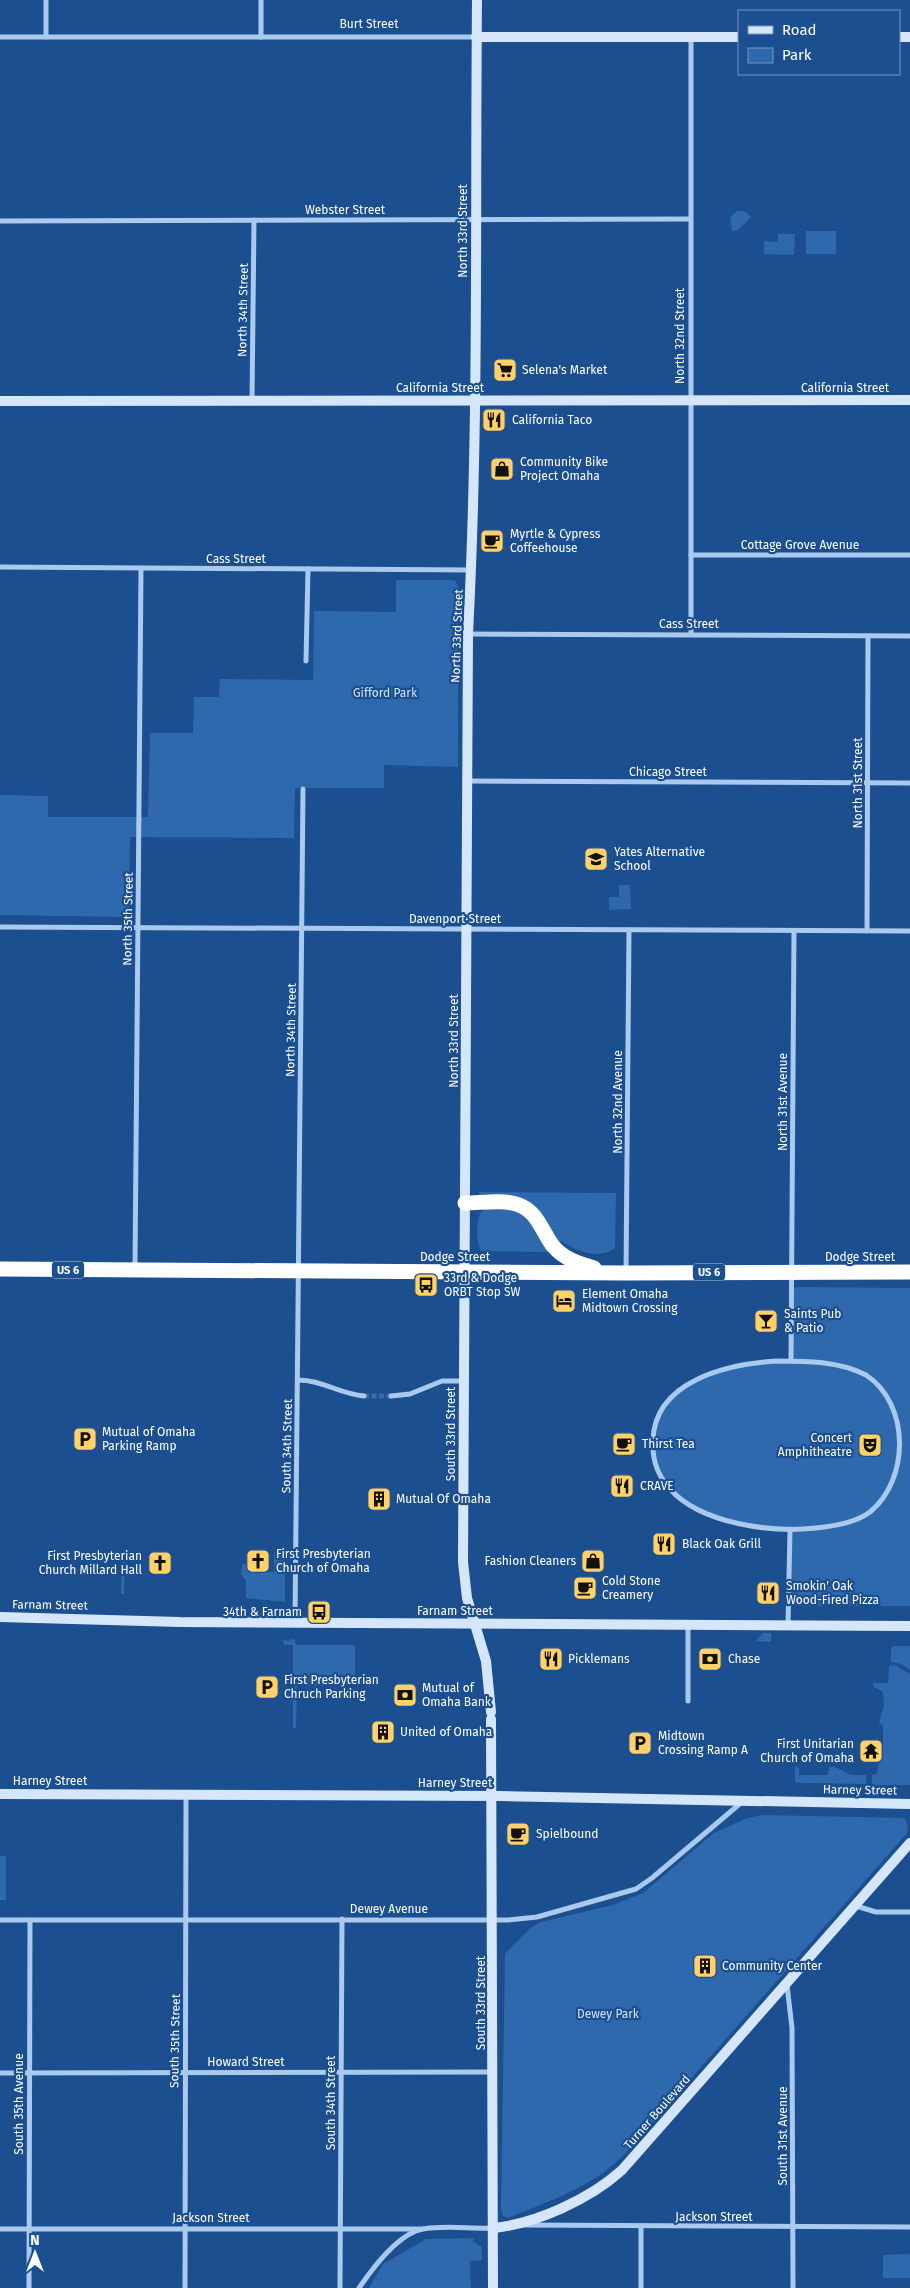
<svg xmlns="http://www.w3.org/2000/svg" width="910" height="2288" font-family="'Fira Sans',sans-serif">
<style>
.green{fill:#2e69ad}
.lines{fill:none;stroke-linecap:round;stroke-linejoin:round}
.street-tunnel{stroke:#3d69a0;stroke-width:5;stroke-dasharray:5 2.5;stroke-linecap:butt}
.street{stroke:#a9c9ee;stroke-width:5}
.secondary{stroke:#d6e6fa;stroke-width:10}
.highway{stroke:#fff;stroke-width:15}
.labels{text-anchor:middle;stroke-width:4.5;stroke-linejoin:round;paint-order:stroke}
.shield{fill:#1b4f8f;stroke:#bbcadd;stroke-width:1}
.shield-label{font-size:11px;font-weight:bold;fill:#fff}
.street-label{font-size:12px;fill:#fff;stroke:#1b4f8f}
.poi-label{font-size:12px;fill:#fff;stroke:#1b4f8f;text-anchor:start}
.park-label{font-size:12px;fill:#cfe3fa;stroke:#1b4f8f}
</style>
<rect width="100%" height="100%" fill="#1b4f8f"/>
<g class="green">
<path d="M737,211H745L751,217L738,230L732,231L730,217Z"/>
<rect x="806" y="231" width="30" height="23"/>
<path d="M778,234H795L794,255L764,254V241L778,242Z"/>
<path d="M396,580H450L456,581L458,587V767L384,765V788H295L294,838L130,837L129,917L0,915V795L48,796V817H148L150,733H193L194,697H219L220,679L313,680L314,611L396,612Z"/>
<path d="M619,885H630L631,909L609,910V897H619Z"/>
<path d="M479,1192L616,1193L615,1248C600,1260 575,1251 561,1241L557,1244L541,1217L480,1197Z"/>
<path d="M480,1206L521,1209L551,1252L481,1251C476,1242 475,1217 483,1210Z"/>
<path d="M791,1287L910,1288V1606H789L790,1529L753,1526L700,1510L666,1484L653,1452L658,1416L682,1388L730,1368L791,1360Z"/>
<path d="M122,1551L125,1555L124,1594H121Z"/>
<path d="M274,1552H285V1602L246,1598V1581L241,1574L242,1564H261L262,1572H274Z"/>
<path d="M763,1633H771V1642L756,1641Z"/>
<path d="M290,1639L295,1640L296,1645H355V1686H297L296,1728H293V1645H284L283,1640L289,1641Z"/>
<path d="M894,1646H910V1670L901,1664L891,1662V1648Z"/>
<path d="M895,1665L910,1674V1785H872V1775L877,1774L880,1758H883V1725L879,1724L884,1704L883,1692L873,1686V1683H888L889,1666Z"/>
<path d="M797,1766L799,1768V1775H828L829,1767H835L851,1775H866V1784L799,1783L795,1782V1767Z"/>
<path d="M761,1815L905,1818L908,1827L907,1833L622,2157C590,2188 549,2201 508,2218L503,2216L501,2208L505,1954L532,1927L541,1922L613,1905L643,1893L714,1833L745,1819Z"/>
<rect x="0" y="1856" width="6" height="44"/>
<path d="M475,2238L472,2241L482,2247V2260L470,2261L471,2288H369L383,2264L426,2239Z"/>
<path d="M910,2254V2278H883V2255Z"/>
</g>
<g class="lines">
<path class="street-tunnel" d="M364,1396H391"/>
<g class="street">
<path d="M46,0V37"/>
<path d="M261,0V37"/>
<path d="M0,37H476"/>
<path d="M0,221L690,219"/>
<path d="M252,401L254,220"/>
<path d="M691,555H910"/>
<path d="M0,567L471,570"/>
<path d="M468,634L910,636"/>
<path d="M691,634V37"/>
<path d="M306,661L308,569"/>
<path d="M468,781L910,783"/>
<path d="M0,927L910,931"/>
<path d="M867,931L868,636"/>
<path d="M135,1267L141,569"/>
<path d="M626,1272L629,931"/>
<path d="M777,1361C806,1361 839,1361 866,1375C910,1404 910,1479 870,1512C855,1523 834,1526 816,1528C772,1533 701,1524 670,1489C658,1476 652,1459 653,1441C654,1380 729,1364 777,1361Z"/>
<path d="M791,1361L794,931"/>
<path d="M298,1380C322,1380 340,1394 364,1396"/>
<path d="M391,1396L410,1394L442,1381H464"/>
<path d="M295,1622L303,789"/>
<path d="M788,1625L790,1529"/>
<path d="M688,1701V1625"/>
<path d="M856,1906L876,1912H910"/>
<path d="M0,1920H508L537,1917L636,1889L652,1878L742,1802"/>
<path d="M787,1985L792,2028L793,2288"/>
<path d="M0,2073L493,2072"/>
<path d="M523,2225L910,2227"/>
<path d="M641,2227V2288"/>
<path d="M0,2229H422"/>
<path d="M29,2288L30,1920"/>
<path d="M185,2288L186,1795"/>
<path d="M340,2288L342,1919"/>
<path d="M359,2288C372,2269 399,2233 423,2229C444,2225 471,2229 493,2228"/>
</g>
<g class="secondary">
<path d="M477,0C475,211 479,423 468,634L463,1562L467,1598L486,1661L491,1712"/>
<path d="M476,37H739"/>
<path d="M899,37H910"/>
<path d="M0,401L910,400"/>
<path d="M0,1617L180,1622L910,1626"/>
<path d="M491,1719L493,2288"/>
<path d="M0,1794L501,1796L910,1804"/>
<path d="M493,2228C536,2224 590,2199 622,2170L910,1843"/>
</g>
<g class="highway">
<path d="M465,1203C482,1203 503,1199 519,1205C538,1212 542,1232 553,1246C564,1259 579,1264 594,1268"/>
<path d="M0,1269L626,1273L910,1272"/>
</g>
</g>
<defs>
<g id="supermarket-square" transform="scale(1.25)"><rect x="-9" y="-9" width="18" height="18" rx="4" fill="#ffd166" stroke="#1b4f8f"/><path d="M-6-5.5h2.5l.6 2H6L4.5 2H-2.5L-4.4-4H-6ZM-1.5 3.2a1.3 1.3 0 1 0 .1 0ZM3 3.2a1.3 1.3 0 1 0 .1 0Z" fill="#111"/></g>
<g id="restaurant-square" transform="scale(1.25)"><rect x="-9" y="-9" width="18" height="18" rx="4" fill="#ffd166" stroke="#1b4f8f"/><path d="M-5-6h1v4h1v-4h1v4h1v-4h1v5L-1.5 .5V6h-2V.5L-5-1ZM5-6V6H3V1.5H1.5Q1.5-4 5-6Z" fill="#111"/></g>
<g id="shop-square" transform="scale(1.25)"><rect x="-9" y="-9" width="18" height="18" rx="4" fill="#ffd166" stroke="#1b4f8f"/><path d="M-5-2.5h2.3a2.7 3.5 0 0 1 5.4 0H5L5.5 6h-11ZM-1.5-2.5h3a1.5 2.3 0 0 0-3 0Z" fill="#111"/></g>
<g id="cafe-square" transform="scale(1.25)"><rect x="-9" y="-9" width="18" height="18" rx="4" fill="#ffd166" stroke="#1b4f8f"/><path d="M-5.5-4.5H6V0H3Q3 3.5 0 3.5H-2.5Q-5.5 3.5-5.5 0ZM3-3.2v2h1.7v-2ZM-6 4.5H4V6H-6Z" fill="#111"/></g>
<g id="school-square" transform="scale(1.25)"><rect x="-9" y="-9" width="18" height="18" rx="4" fill="#ffd166" stroke="#1b4f8f"/><path d="M0-5L7-2L0 1L-7-2ZM-4 1L0 2.5L4 1V4Q0 6-4 4Z" fill="#111"/></g>
<g id="bus-square" transform="scale(1.25)"><rect x="-9" y="-9" width="18" height="18" rx="4" fill="#ffd166" stroke="#1b4f8f"/><path d="M-5-6H5V4H4V6H2V4H-2V6H-4V4H-5ZM-3.5-4V0h7V-4ZM-3.5 1.2v1.5H-2V1.2ZM2 1.2v1.5H3.5V1.2Z" fill="#111"/></g>
<g id="hotel-square" transform="scale(1.25)"><rect x="-9" y="-9" width="18" height="18" rx="4" fill="#ffd166" stroke="#1b4f8f"/><path d="M-6-4.5h1.5V1H6V5H4.5V3h-9V5H-6ZM-4 0a1.8 1.8 0 1 1 3.6 0ZM.5 0V-2.5h3Q6-2.5 6 0Z" fill="#111"/></g>
<g id="bar-square" transform="scale(1.25)"><rect x="-9" y="-9" width="18" height="18" rx="4" fill="#ffd166" stroke="#1b4f8f"/><path d="M-6-5H6L.8 .8V4.5H3.5V6h-7V4.5H-.8V.8Z" fill="#111"/></g>
<g id="parking-square" transform="scale(1.25)"><rect x="-9" y="-9" width="18" height="18" rx="4" fill="#ffd166" stroke="#1b4f8f"/><path d="M-3.5-5.5H1a3.5 3.5 0 0 1 0 7H-1V5.5H-3.5ZM-1-3.4V-.6H.8a1.4 1.4 0 0 0 0-2.8Z" fill="#111"/></g>
<g id="theatre-square" transform="scale(1.25)"><rect x="-9" y="-9" width="18" height="18" rx="4" fill="#ffd166" stroke="#1b4f8f"/><path d="M-5-5.5Q0-4 5-5.5V0Q5 5 0 6Q-5 5-5 0ZM-3.3-2.5H-1v1.5H-3.3ZM1-2.5H3.3v1.5H1ZM-2.8 1Q0 5.5 2.8 1Z" fill="#111"/></g>
<g id="building-square" transform="scale(1.25)"><rect x="-9" y="-9" width="18" height="18" rx="4" fill="#ffd166" stroke="#1b4f8f"/><path d="M-4-6H4V6H1V3H-1V6H-4ZM-2.5-4.3h1.7v1.8h-1.7ZM.8-4.3h1.7v1.8H.8ZM-2.5-1h1.7V.8h-1.7ZM.8-1h1.7V.8H.8Z" fill="#111"/></g>
<g id="church-square" transform="scale(1.25)"><rect x="-9" y="-9" width="18" height="18" rx="4" fill="#ffd166" stroke="#1b4f8f"/><path d="M-1.2-6h2.4v3.5h3.3v2.4h-3.3V6h-2.4V-.1h-3.3v-2.4h3.3Z" fill="#111"/></g>
<g id="bank-square" transform="scale(1.25)"><rect x="-9" y="-9" width="18" height="18" rx="4" fill="#ffd166" stroke="#1b4f8f"/><path d="M-6-4H6V4H-6ZM0-2.3a2.3 2.3 0 1 0 0 4.6a2.3 2.3 0 1 0 0-4.6Z" fill="#111"/></g>
<g id="temple-square" transform="scale(1.25)"><rect x="-9" y="-9" width="18" height="18" rx="4" fill="#ffd166" stroke="#1b4f8f"/><path d="M0-6L5-2H3V0L6.5 2.5H4V6H1.5V3h-3V6H-4V2.5H-6.5L-3 0V-2H-5Z" fill="#111"/></g>
</defs>
<g fill-rule="evenodd">
<use href="#supermarket-square" x="505" y="370"/>
<use href="#restaurant-square" x="494" y="420"/>
<use href="#shop-square" x="502" y="469"/>
<use href="#cafe-square" x="492" y="541"/>
<use href="#school-square" x="596" y="859"/>
<use href="#bus-square" x="426" y="1285"/>
<use href="#hotel-square" x="564" y="1301"/>
<use href="#bar-square" x="766" y="1321"/>
<use href="#parking-square" x="85" y="1439"/>
<use href="#cafe-square" x="624" y="1444"/>
<use href="#theatre-square" x="870" y="1445"/>
<use href="#restaurant-square" x="622" y="1486"/>
<use href="#building-square" x="379" y="1499"/>
<use href="#restaurant-square" x="664" y="1544"/>
<use href="#church-square" x="258" y="1561"/>
<use href="#shop-square" x="593" y="1561"/>
<use href="#church-square" x="160" y="1563"/>
<use href="#cafe-square" x="585" y="1588"/>
<use href="#restaurant-square" x="768" y="1593"/>
<use href="#bus-square" x="319" y="1612"/>
<use href="#restaurant-square" x="551" y="1659"/>
<use href="#bank-square" x="710" y="1659"/>
<use href="#parking-square" x="267" y="1687"/>
<use href="#bank-square" x="405" y="1695"/>
<use href="#building-square" x="383" y="1732"/>
<use href="#parking-square" x="640" y="1743"/>
<use href="#temple-square" x="871" y="1751"/>
<use href="#cafe-square" x="518" y="1834"/>
<use href="#building-square" x="705" y="1966"/>
</g>
<g class="labels">
<g class="shield">
<rect x="52" y="1261.5" width="32" height="17" rx="4"/>
<rect x="693" y="1263.5" width="32" height="17" rx="4"/>
</g>
<g class="shield-label">
<text x="68" y="1274">US 6</text>
<text x="709" y="1276">US 6</text>
</g>
<g class="street-label">
<text x="369" y="28">Burt Street</text>
<text x="345" y="214">Webster Street</text>
<text transform="translate(463 231) rotate(-90)" y="4">North 33rd Street</text>
<text transform="translate(243 310) rotate(-89)" y="4">North 34th Street</text>
<text transform="translate(680 336) rotate(-90)" y="4">North 32nd Street</text>
<text x="440" y="392">California Street</text>
<text x="845" y="392">California Street</text>
<text x="800" y="549">Cottage Grove Avenue</text>
<text x="236" y="563">Cass Street</text>
<text x="689" y="628">Cass Street</text>
<text transform="translate(457 636) rotate(-88)" y="4">North 33rd Street</text>
<text x="668" y="776">Chicago Street</text>
<text transform="translate(858 783) rotate(-90)" y="4">North 31st Street</text>
<text transform="translate(128 919) rotate(-89)" y="4">North 35th Street</text>
<text x="455" y="923">Davenport Street</text>
<text transform="translate(291 1030) rotate(-89)" y="4">North 34th Street</text>
<text transform="translate(454 1041) rotate(-90)" y="4">North 33rd Street</text>
<text transform="translate(618 1102) rotate(-90)" y="4">North 32nd Avenue</text>
<text transform="translate(783 1102) rotate(-90)" y="4">North 31st Avenue</text>
<text x="455" y="1261">Dodge Street</text>
<text x="860" y="1261">Dodge Street</text>
<text transform="translate(451 1434) rotate(-90)" y="4">South 33rd Street</text>
<text transform="translate(287 1446) rotate(-89)" y="4">South 34th Street</text>
<text transform="translate(50 1605) rotate(1)" y="4">Farnam Street</text>
<text x="455" y="1615">Farnam Street</text>
<text x="50" y="1785">Harney Street</text>
<text x="455" y="1787">Harney Street</text>
<text transform="translate(860 1790) rotate(1)" y="4">Harney Street</text>
<text x="389" y="1913">Dewey Avenue</text>
<text transform="translate(481 2003) rotate(-90)" y="4">South 33rd Street</text>
<text transform="translate(175 2041) rotate(-89)" y="4">South 35th Street</text>
<text x="246" y="2066">Howard Street</text>
<text transform="translate(331 2103) rotate(-90)" y="4">South 34th Street</text>
<text transform="translate(19 2104) rotate(-90)" y="4">South 35th Avenue</text>
<text transform="translate(657 2112) rotate(-49)" y="4">Turner Boulevard</text>
<text transform="translate(783 2136) rotate(-90)" y="4">South 31st Avenue</text>
<text x="714" y="2221">Jackson Street</text>
<text x="211" y="2222">Jackson Street</text>
</g>
<g class="poi-label">
<text x="522" y="374">Selena's Market</text>
<text x="512" y="424">California Taco</text>
<text x="520" y="466">Community Bike<tspan x="520" dy="14">Project Omaha</tspan></text>
<text x="510" y="538">Myrtle &amp; Cypress<tspan x="510" dy="14">Coffeehouse</tspan></text>
<text x="614" y="856">Yates Alternative<tspan x="614" dy="14">School</tspan></text>
<text x="444" y="1282">33rd &amp; Dodge<tspan x="444" dy="14">ORBT Stop SW</tspan></text>
<text x="582" y="1298">Element Omaha<tspan x="582" dy="14">Midtown Crossing</tspan></text>
<text x="784" y="1318">Saints Pub<tspan x="784" dy="14">&amp; Patio</tspan></text>
<text x="102" y="1436">Mutual of Omaha<tspan x="102" dy="14">Parking Ramp</tspan></text>
<text x="852" y="1442" text-anchor="end">Concert<tspan x="852" dy="14">Amphitheatre</tspan></text>
<text x="642" y="1448">Thirst Tea</text>
<text x="640" y="1490">CRAVE</text>
<text x="396" y="1503">Mutual Of Omaha</text>
<text x="682" y="1548">Black Oak Grill</text>
<text x="276" y="1558">First Presbyterian<tspan x="276" dy="14">Church of Omaha</tspan></text>
<text x="142" y="1560" text-anchor="end">First Presbyterian<tspan x="142" dy="14">Church Millard Hall</tspan></text>
<text x="576" y="1565" text-anchor="end">Fashion Cleaners</text>
<text x="602" y="1585">Cold Stone<tspan x="602" dy="14">Creamery</tspan></text>
<text x="786" y="1590">Smokin' Oak<tspan x="786" dy="14">Wood-Fired Pizza</tspan></text>
<text x="302" y="1616" text-anchor="end">34th &amp; Farnam</text>
<text x="568" y="1663">Picklemans</text>
<text x="728" y="1663">Chase</text>
<text x="284" y="1684">First Presbyterian<tspan x="284" dy="14">Chruch Parking</tspan></text>
<text x="422" y="1692">Mutual of<tspan x="422" dy="14">Omaha Bank</tspan></text>
<text x="400" y="1736">United of Omaha</text>
<text x="658" y="1740">Midtown<tspan x="658" dy="14">Crossing Ramp A</tspan></text>
<text x="854" y="1748" text-anchor="end">First Unitarian<tspan x="854" dy="14">Church of Omaha</tspan></text>
<text x="536" y="1838">Spielbound</text>
<text x="722" y="1970">Community Center</text>
</g>
<g class="park-label">
<text x="385" y="697">Gifford Park</text>
<text x="608" y="2018">Dewey Park</text>
</g>
</g>
<rect x="738" y="10" width="162" height="65" fill="#1b4f8f" stroke="#7695bc"/>
<rect x="748" y="26" width="25" height="8" fill="#d6e6fa" stroke="#7695bc"/>
<text x="782" y="35" font-size="15" fill="#ffffff">Road</text>
<rect x="748" y="48" width="25" height="15" fill="#2e69ad" stroke="#7695bc"/>
<text x="782" y="60" font-size="15" fill="#ffffff">Park</text>
<g transform="translate(35 2253)" stroke="#1b4f8f" stroke-width="4" paint-order="stroke">
<path d="M0-4L9 19L0 12L-9 19Z" fill="#ffffff"/>
<text y="-8" font-size="14" font-weight="bold" text-anchor="middle" fill="#ffffff">N</text>
</g>
</svg>
